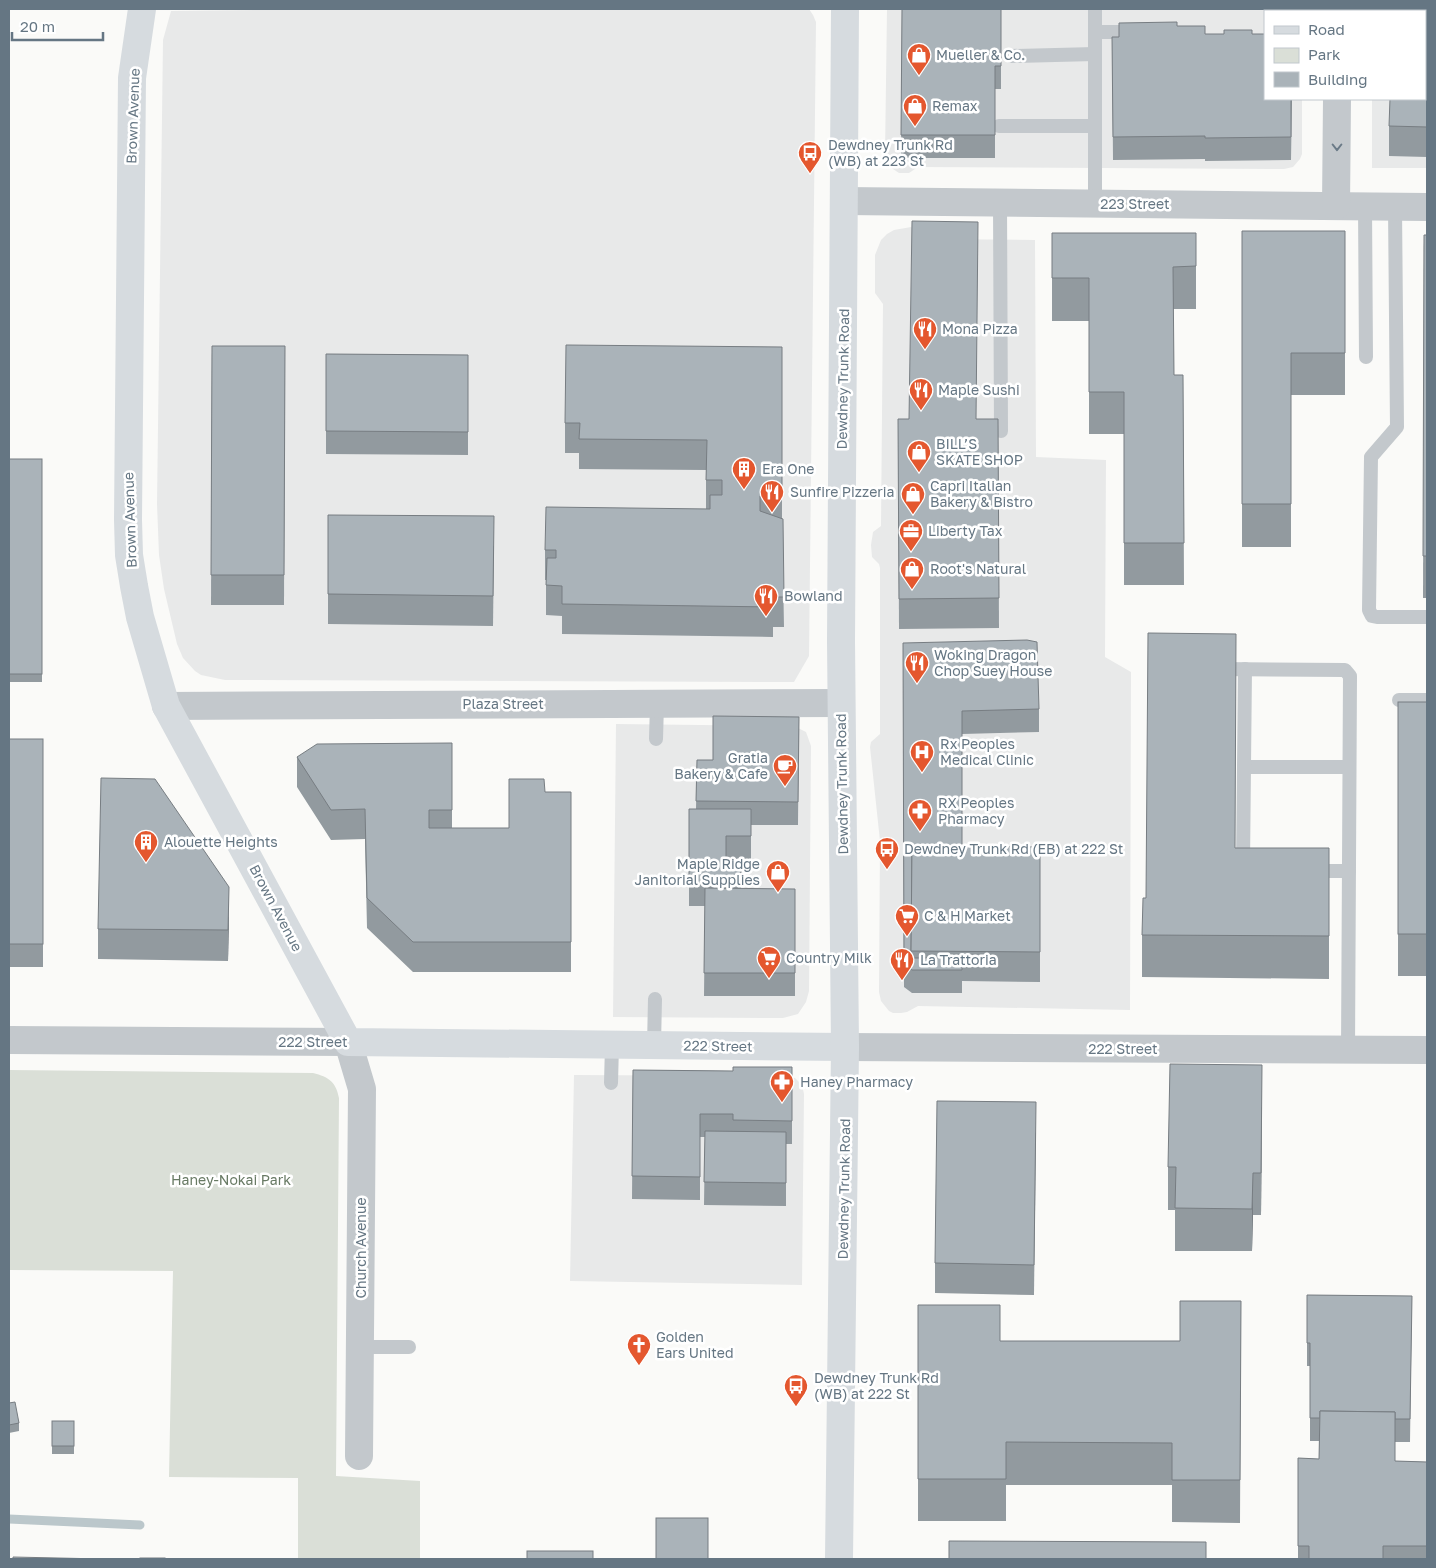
<svg xmlns="http://www.w3.org/2000/svg" width="1436" height="1568" font-family="'Golos Text',sans-serif">
<style>
.built{fill:#e8e9e9}
.green{fill:#dadfd7}
.lines{fill:none;stroke-linecap:round;stroke-linejoin:round}
.stream{stroke:#bbc7cb;stroke-width:9}
.service{stroke:#c3c8cc;stroke-width:14}
.minor{stroke:#c3c8cc;stroke-width:28}
.tertiary{stroke:#c3c8cc;stroke-width:28}
.secondary{stroke:#d6dbdf;stroke-width:28}
.wall{fill:#929a9f}
.shaded-wall{fill:#777d82}
.building{fill:#aab3b9;stroke:#777d82}
.oneway{stroke:#6a7a87}
.labels{text-anchor:middle;stroke-width:5;stroke-linejoin:round;paint-order:stroke}
.poi-label{font-size:14px;fill:#657683;stroke:#fff;text-anchor:start}
.street-label{font-size:14px;fill:#657683;stroke:#fff}
.park-label{font-size:14px;fill:#687a64;stroke:#fff}
</style>
<rect width="100%" height="100%" fill="#fafaf8"/>
<g class="built">
<path d="M338,9H809L813,15L816,22L809,656L794,682L225,680L201,675L195,671L183,658L177,644L164,589L159,555L157,504L163,40L171,11Z"/>
<path d="M887,9H1303V11H1265V99H1302V154L1300,159L1293,167L1284,169L918,167L909,173H899L890,167L885,154Z"/>
<path d="M1372,9H1427V168H1372V99H1425V11H1372Z"/>
<path d="M911,227L928,239L1035,240L1036,457L1106,460L1105,657L1131,672L1130,1010L918,1006L907,1012L901,1013H893L889,1011L881,1001L879,992L880,841L870,747L871,742L880,734V568L879,564L872,557L871,545L873,532L881,526L883,304L875,293V255L881,240L887,234L894,230Z"/>
<path d="M616,724L788,726L796,727L806,732L811,746L809,991L806,1002L798,1014L783,1018L613,1017Z"/>
<path d="M574,1075L786,1076L795,1078L802,1085L804,1094L802,1285L570,1281Z"/>
</g>
<path class="green" d="M9,1070L313,1073C329,1077 336,1082 339,1098L336,1476L420,1481V1559H298V1478L169,1477L173,1271L9,1270Z"/>
<g class="lines">
<path class="stream" d="M9,1519L140,1525"/>
<g class="service">
<path d="M1095,32H1137"/>
<path d="M1011,56L1095,54"/>
<path d="M999,126H1095"/>
<path d="M1000,203L1001,431"/>
<path d="M1095,204V9"/>
<path d="M1365,206L1366,357"/>
<path d="M1395,207L1397,427L1371,457L1369,610L1372,616L1377,617H1427"/>
<path d="M1218,669L1345,670L1350,676L1348,1050"/>
<path d="M1399,700H1427"/>
<path d="M656,739L657,704"/>
<path d="M1245,767H1349"/>
<path d="M1243,864L1245,669"/>
<path d="M1312,871H1349"/>
<path d="M654,1045L655,999"/>
<path d="M611,1083L612,1045"/>
<path d="M360,1347H409"/>
</g>
<g class="minor">
<path d="M1338,11V9"/>
<path d="M844,201L1427,207"/>
<path d="M1336,206L1337,99"/>
<path d="M166,706L841,703"/>
<path d="M348,1042L362,1089L359,1456"/>
</g>
<g class="tertiary">
<path d="M9,1040L348,1042"/>
<path d="M845,1047L1427,1050"/>
</g>
<g class="secondary">
<path d="M142,9L132,78L128,520L129,555L134,586L140,617L166,706L348,1042L845,1047"/>
<path d="M839,1559L845,1047L841,641L845,9"/>
</g>
</g>
<g class="wall">
<path d="M902,9H1001V89H995V158H901Z"/>
<path d="M1427,9V157L1389,156V126L1425,99V11Z"/>
<path d="M1177,26L1205,34H1252L1292,99L1291,160L1205,161V159L1113,160L1112,37H1119Z"/>
<path d="M1242,231H1345V395H1291V547H1242Z"/>
<path d="M1052,233H1196V309H1173L1174,375H1183L1184,585H1124V434H1089V321H1052Z"/>
<path d="M1424,235H1427V598H1423Z"/>
<path d="M212,346H285L284,605H211Z"/>
<path d="M782,347V519L784,627H773V637L562,634V616L546,615V580H545V550L706,509V470L579,469V453H565V423Z"/>
<path d="M326,354L468,355V455L326,454Z"/>
<path d="M898,419H998L999,628L899,629Z"/>
<rect x="9" y="459" width="33" height="223"/>
<path d="M328,515L494,546L493,626L328,624Z"/>
<path d="M903,643L1039,709V732L962,734V846L1040,847V982L962,981V993H912L904,987Z"/>
<rect x="1398" y="702" width="29" height="274"/>
<path d="M799,717L798,825H751V860H726V861H741V889H795V996H704L705,906H689V809H696L697,760H713Z"/>
<rect x="9" y="739" width="34" height="228"/>
<path d="M452,743V828H509L545,792H571V972H413L367,928L365,839L331,840L297,787V757Z"/>
<path d="M1235,848H1329V979L1142,977V935L1146,898Z"/>
<path d="M229,917L228,961L98,959V929Z"/>
<path d="M792,1067V1144H786V1206L704,1205L705,1137H700V1200L632,1199L633,1070L733,1071Z"/>
<path d="M1262,1107L1261,1215H1253L1252,1251H1175V1210H1168V1167Z"/>
<path d="M1036,1132L1034,1295L935,1293V1263Z"/>
<path d="M1307,1295L1412,1296L1410,1442H1395V1461L1427,1462V1559H1298V1458L1319,1459V1441H1310V1366H1307Z"/>
<path d="M1241,1301L1240,1523L1172,1522V1485H1006V1521H918V1305L1000,1341H1180Z"/>
<path d="M9,1403L19,1423V1431L9,1433Z"/>
<rect x="52" y="1421" width="22" height="33"/>
</g>
<g class="shaded-wall">
<path d="M229,887V917L228,961V930Z"/>
<path d="M1262,1065V1107L1261,1215V1173Z"/>
<path d="M1253,1173V1215L1252,1251V1209Z"/>
</g>
<g class="building">
<path d="M902,9H1001V66H995V135H901Z"/>
<path d="M1382,9H1427V27H1425V11H1382Z"/>
<path d="M1177,22V26H1205V34H1224V30H1252V34H1265V99H1291V137L1205,138V136L1113,137L1112,37H1119V23Z"/>
<path d="M1425,42H1427V127L1389,126L1390,99H1425Z"/>
<path d="M912,221L978,222L976,419H998L999,598L899,599L898,419H909Z"/>
<path d="M1242,231H1345V353H1291V504H1242Z"/>
<path d="M1052,233H1196V266L1173,267L1174,375H1183L1184,543H1124V392H1089V278H1052Z"/>
<path d="M1424,235H1427V556H1423Z"/>
<path d="M566,345L782,347V497L760,496V511L783,519L784,597H773V607L562,604V586L546,585L547,558H556V550H545L546,507L710,509V495H722V480H706L707,440L579,439L580,423H565Z"/>
<path d="M212,346H285L284,575H211Z"/>
<path d="M326,354L468,355V432L326,431Z"/>
<rect x="9" y="459" width="33" height="215"/>
<path d="M328,515L494,516L493,596L328,594Z"/>
<path d="M1148,633L1236,634L1235,848H1329V936L1142,935L1143,898H1146Z"/>
<path d="M1027,640L1037,642L1039,709L962,711V846H912L911,958H962V970H912L904,964L903,643Z"/>
<rect x="1398" y="702" width="29" height="232"/>
<path d="M713,716L799,717L798,802L696,801L697,760H713Z"/>
<rect x="9" y="739" width="34" height="205"/>
<path d="M452,743V810H429V828H509V779H544L545,792H571V942H413L367,898L365,809L331,810L297,757L317,744Z"/>
<path d="M101,778L155,779L229,887L228,930L98,929Z"/>
<path d="M689,809H751V836H726V861H741V883H689Z"/>
<path d="M912,846L1040,847V952L911,951Z"/>
<path d="M705,888L795,889V973H704Z"/>
<path d="M1170,1064L1262,1065L1261,1173H1253L1252,1209L1175,1208L1176,1167H1168Z"/>
<path d="M733,1067H792V1121L733,1120V1114H700V1177L632,1176L633,1070L733,1071Z"/>
<path d="M937,1101L1036,1102L1034,1265L935,1263Z"/>
<path d="M705,1131L786,1132V1183L704,1182Z"/>
<path d="M1307,1295L1412,1296L1410,1419H1395V1412L1320,1411V1418H1310V1343H1307Z"/>
<path d="M1180,1301H1241L1240,1480H1172V1443L1006,1442V1479H918V1305H1000V1341H1180Z"/>
<path d="M15,1402L19,1423L9,1425V1403Z"/>
<path d="M1320,1411L1395,1412V1461L1427,1462V1546H1383V1559H1309V1546H1298V1458L1319,1459Z"/>
<rect x="52" y="1421" width="22" height="25"/>
<rect x="656" y="1518" width="52" height="41"/>
<path d="M949,1541L1206,1542V1559H949Z"/>
<rect x="527" y="1551" width="66" height="8"/>
<path d="M13,1557L103,1559H13Z"/>
<rect x="140" y="1558" width="25" height="1"/>
</g>
<defs><path id="oneway-chevron" d="M-2-3.5L2.5 0L-2 3.5" fill="none" stroke-width="1.6" stroke-linecap="round" stroke-linejoin="round" transform="scale(1.25)"/></defs>
<use class="oneway" href="#oneway-chevron" transform="translate(1337 147) rotate(90)"/>
<defs>
<g id="shop-pin" transform="scale(1.25)"><path d="M0 17L-7.5 6A9.5 9.5 0 1 1 7.5 6Z" fill="#e4572e" stroke="#fff"/><path d="M-5-2.5h2.3a2.7 3.5 0 0 1 5.4 0H5L5.5 6h-11ZM-1.5-2.5h3a1.5 2.3 0 0 0-3 0Z" fill="#fff"/></g>
<g id="bus-pin" transform="scale(1.25)"><path d="M0 17L-7.5 6A9.5 9.5 0 1 1 7.5 6Z" fill="#e4572e" stroke="#fff"/><path d="M-5-6H5V4H4V6H2V4H-2V6H-4V4H-5ZM-3.5-4V0h7V-4ZM-3.5 1.2v1.5H-2V1.2ZM2 1.2v1.5H3.5V1.2Z" fill="#fff"/></g>
<g id="restaurant-pin" transform="scale(1.25)"><path d="M0 17L-7.5 6A9.5 9.5 0 1 1 7.5 6Z" fill="#e4572e" stroke="#fff"/><path d="M-5-6h1v4h1v-4h1v4h1v-4h1v5L-1.5 .5V6h-2V.5L-5-1ZM5-6V6H3V1.5H1.5Q1.5-4 5-6Z" fill="#fff"/></g>
<g id="building-pin" transform="scale(1.25)"><path d="M0 17L-7.5 6A9.5 9.5 0 1 1 7.5 6Z" fill="#e4572e" stroke="#fff"/><path d="M-4-6H4V6H1V3H-1V6H-4ZM-2.5-4.3h1.7v1.8h-1.7ZM.8-4.3h1.7v1.8H.8ZM-2.5-1h1.7V.8h-1.7ZM.8-1h1.7V.8H.8Z" fill="#fff"/></g>
<g id="office-pin" transform="scale(1.25)"><path d="M0 17L-7.5 6A9.5 9.5 0 1 1 7.5 6Z" fill="#e4572e" stroke="#fff"/><path d="M-6-3h4V-5.5h4V-3h4V5H-6ZM-1-4.5V-3h2v-1.5ZM-6 0V1H6V0Z" fill="#fff"/></g>
<g id="hospital-pin" transform="scale(1.25)"><path d="M0 17L-7.5 6A9.5 9.5 0 1 1 7.5 6Z" fill="#e4572e" stroke="#fff"/><path d="M-5-5h3v3.5h4V-5h3V5h-3V1.5h-4V5h-3Z" fill="#fff"/></g>
<g id="cafe-pin" transform="scale(1.25)"><path d="M0 17L-7.5 6A9.5 9.5 0 1 1 7.5 6Z" fill="#e4572e" stroke="#fff"/><path d="M-5.5-4.5H6V0H3Q3 3.5 0 3.5H-2.5Q-5.5 3.5-5.5 0ZM3-3.2v2h1.7v-2ZM-6 4.5H4V6H-6Z" fill="#fff"/></g>
<g id="pharmacy-pin" transform="scale(1.25)"><path d="M0 17L-7.5 6A9.5 9.5 0 1 1 7.5 6Z" fill="#e4572e" stroke="#fff"/><path d="M-2-6h4v4h4v4h-4v4h-4v-4h-4v-4h4Z" fill="#fff"/></g>
<g id="supermarket-pin" transform="scale(1.25)"><path d="M0 17L-7.5 6A9.5 9.5 0 1 1 7.5 6Z" fill="#e4572e" stroke="#fff"/><path d="M-6-5.5h2.5l.6 2H6L4.5 2H-2.5L-4.4-4H-6ZM-1.5 3.2a1.3 1.3 0 1 0 .1 0ZM3 3.2a1.3 1.3 0 1 0 .1 0Z" fill="#fff"/></g>
<g id="church-pin" transform="scale(1.25)"><path d="M0 17L-7.5 6A9.5 9.5 0 1 1 7.5 6Z" fill="#e4572e" stroke="#fff"/><path d="M-1.2-6h2.4v3.5h3.3v2.4h-3.3V6h-2.4V-.1h-3.3v-2.4h3.3Z" fill="#fff"/></g>
</defs>
<g fill-rule="evenodd">
<use href="#shop-pin" x="919" y="55"/>
<use href="#shop-pin" x="915" y="106"/>
<use href="#bus-pin" x="810" y="153"/>
<use href="#restaurant-pin" x="925" y="329"/>
<use href="#restaurant-pin" x="921" y="390"/>
<use href="#shop-pin" x="919" y="452"/>
<use href="#building-pin" x="744" y="469"/>
<use href="#restaurant-pin" x="772" y="492"/>
<use href="#shop-pin" x="913" y="494"/>
<use href="#office-pin" x="911" y="531"/>
<use href="#shop-pin" x="912" y="569"/>
<use href="#restaurant-pin" x="766" y="596"/>
<use href="#restaurant-pin" x="917" y="663"/>
<use href="#hospital-pin" x="922" y="752"/>
<use href="#cafe-pin" x="785" y="766"/>
<use href="#pharmacy-pin" x="920" y="811"/>
<use href="#building-pin" x="146" y="842"/>
<use href="#bus-pin" x="887" y="849"/>
<use href="#shop-pin" x="778" y="872"/>
<use href="#supermarket-pin" x="907" y="916"/>
<use href="#supermarket-pin" x="769" y="958"/>
<use href="#restaurant-pin" x="902" y="960"/>
<use href="#pharmacy-pin" x="782" y="1082"/>
<use href="#church-pin" x="639" y="1345"/>
<use href="#bus-pin" x="796" y="1386"/>
</g>
<g class="labels">
<g class="poi-label">
<text x="936" y="60">Mueller &amp; Co.</text>
<text x="932" y="111">Remax</text>
<text x="828" y="150">Dewdney Trunk Rd<tspan x="828" dy="16">(WB) at 223 St</tspan></text>
<text x="942" y="334">Mona Pizza</text>
<text x="938" y="395">Maple Sushi</text>
<text x="936" y="449">BILL’S<tspan x="936" dy="16">SKATE SHOP</tspan></text>
<text x="762" y="474">Era One</text>
<text x="930" y="491">Capri Italian<tspan x="930" dy="16">Bakery &amp; Bistro</tspan></text>
<text x="790" y="497">Sunfire Pizzeria</text>
<text x="928" y="536">Liberty Tax</text>
<text x="930" y="574">Root's Natural</text>
<text x="784" y="601">Bowland</text>
<text x="934" y="660">Woking Dragon<tspan x="934" dy="16">Chop Suey House</tspan></text>
<text x="940" y="749">Rx Peoples<tspan x="940" dy="16">Medical Clinic</tspan></text>
<text x="768" y="763" text-anchor="end">Gratia<tspan x="768" dy="16">Bakery &amp; Cafe</tspan></text>
<text x="938" y="808">RX Peoples<tspan x="938" dy="16">Pharmacy</tspan></text>
<text x="164" y="847">Alouette Heights</text>
<text x="904" y="854">Dewdney Trunk Rd (EB) at 222 St</text>
<text x="760" y="869" text-anchor="end">Maple Ridge<tspan x="760" dy="16">Janitorial Supplies</tspan></text>
<text x="924" y="921">C &amp; H Market</text>
<text x="786" y="963">Country Milk</text>
<text x="920" y="965">La Trattoria</text>
<text x="800" y="1087">Haney Pharmacy</text>
<text x="656" y="1342">Golden<tspan x="656" dy="16">Ears United</tspan></text>
<text x="814" y="1383">Dewdney Trunk Rd<tspan x="814" dy="16">(WB) at 222 St</tspan></text>
</g>
<g class="street-label">
<text transform="translate(133 116) rotate(-88)" y="5">Brown Avenue</text>
<text x="1135" y="209">223 Street</text>
<text transform="translate(843 379) rotate(-89)" y="5">Dewdney Trunk Road</text>
<text transform="translate(130 520) rotate(-92)" y="5">Brown Avenue</text>
<text x="503" y="709">Plaza Street</text>
<text transform="translate(842 784) rotate(-91)" y="5">Dewdney Trunk Road</text>
<text transform="translate(276 908) rotate(62)" y="5">Brown Avenue</text>
<text x="313" y="1047">222 Street</text>
<text transform="translate(718 1046) rotate(1)" y="5">222 Street</text>
<text x="1123" y="1054">222 Street</text>
<text transform="translate(844 1189) rotate(-89)" y="5">Dewdney Trunk Road</text>
<text transform="translate(361 1248) rotate(-90)" y="5">Church Avenue</text>
</g>
<g class="park-label">
<text x="231" y="1185">Haney-Nokai Park</text>
</g>
</g>
<rect width="1436" height="1568" fill="none" stroke="#657683" stroke-width="20"/>
<rect x="1264" y="10" width="162" height="90" fill="#ffffff" stroke="#c1c8cd"/>
<rect x="1274" y="26" width="25" height="8" fill="#d6dbdf" stroke="#c1c8cd"/>
<text x="1308" y="35" font-size="15" fill="#657683">Road</text>
<rect x="1274" y="48" width="25" height="15" fill="#dadfd7" stroke="#c1c8cd"/>
<text x="1308" y="60" font-size="15" fill="#657683">Park</text>
<rect x="1274" y="72" width="25" height="15" fill="#aab3b9" stroke="#c1c8cd"/>
<text x="1308" y="85" font-size="15" fill="#657683">Building</text>
<path d="M12 32v8h91v-8" fill="none" stroke="#657683" stroke-width="2.5"/>
<text x="20" y="32" font-size="15" fill="#657683" stroke="#ffffff" stroke-width="4" paint-order="stroke">20 m</text>
</svg>
